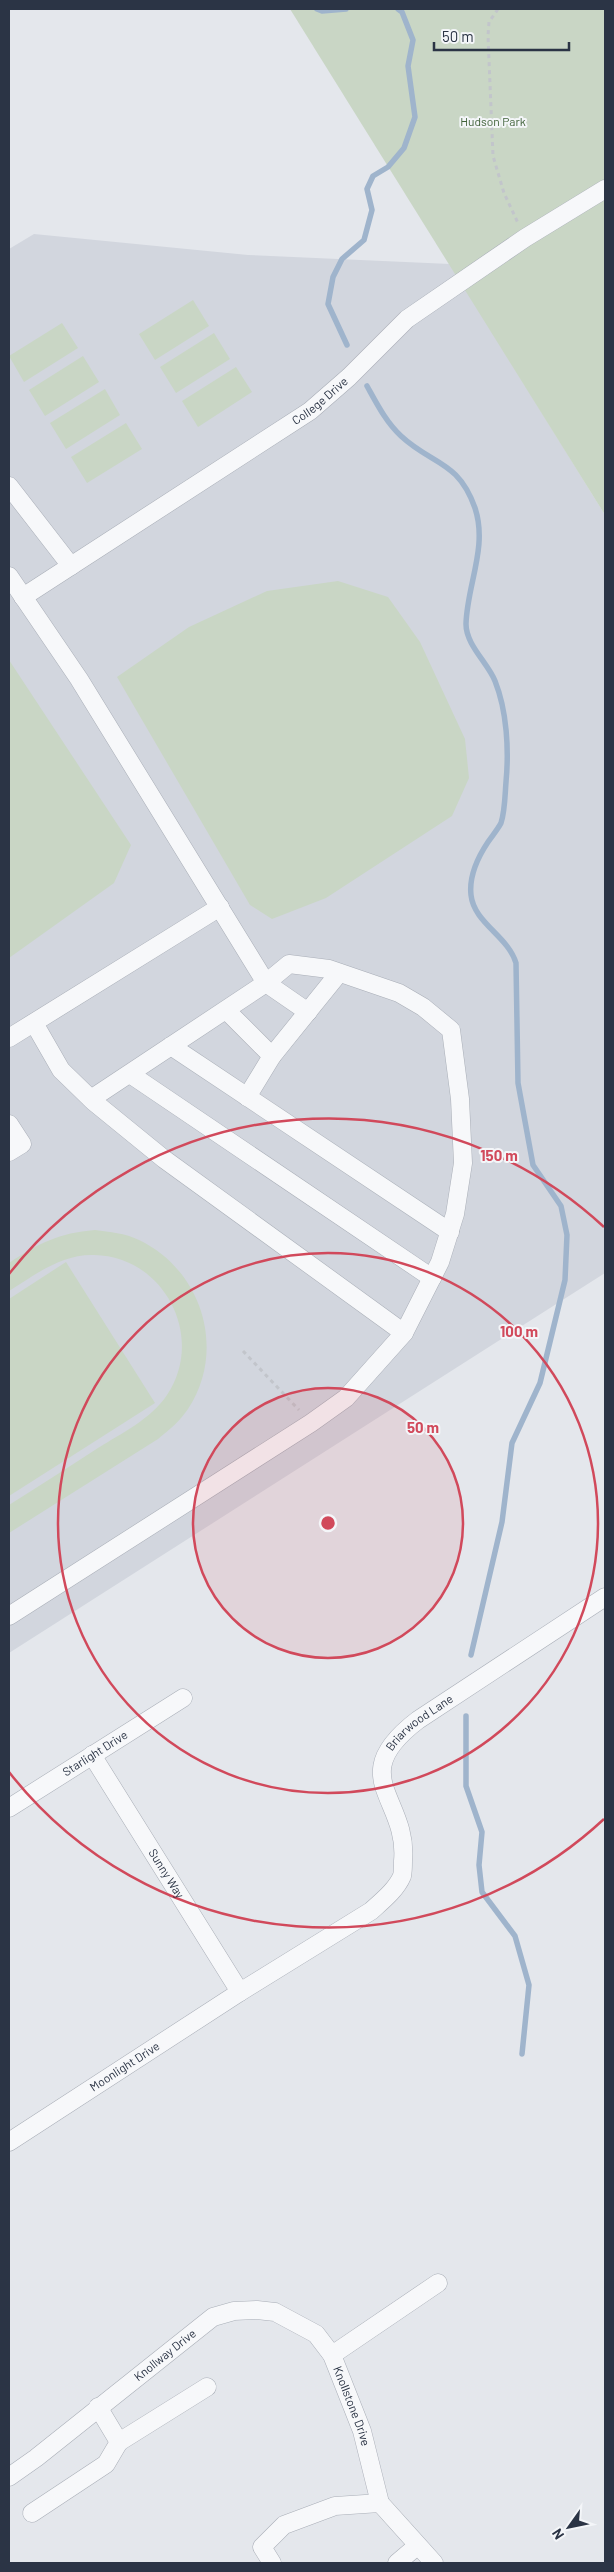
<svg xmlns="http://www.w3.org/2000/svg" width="614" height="2572" font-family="Barlow,sans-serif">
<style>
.built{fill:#d2d6de}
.green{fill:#c9d6c5}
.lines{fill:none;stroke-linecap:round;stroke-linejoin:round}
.stream{stroke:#9fb4cc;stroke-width:5.5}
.minor-casing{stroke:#a9aeb7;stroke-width:19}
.path{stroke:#c2c5cb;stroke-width:3;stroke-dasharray:4 4;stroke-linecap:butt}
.minor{stroke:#f7f8fa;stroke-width:18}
.ring{fill:none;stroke:#d1495b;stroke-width:2.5}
.labels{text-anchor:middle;stroke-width:4;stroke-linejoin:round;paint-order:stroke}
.park-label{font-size:12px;fill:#3f6138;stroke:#f4f6f9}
.street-label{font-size:12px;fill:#2b3445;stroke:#f4f6f9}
.centre{fill:#d1495b;stroke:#f4f6f9;stroke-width:2.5}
.ring-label{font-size:15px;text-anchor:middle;font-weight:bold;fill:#d1495b;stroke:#f4f6f9;stroke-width:4;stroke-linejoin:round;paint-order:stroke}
</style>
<rect width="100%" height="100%" fill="#e4e7ec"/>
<path class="built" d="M34,234L248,255L450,264L605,515V1273L9,1653V249Z"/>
<g class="green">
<path d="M290,9H605V515Z"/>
<path d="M193,300L209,326L155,360L139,334Z"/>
<path d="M62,323L78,348L24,382L9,356Z"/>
<path d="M214,333L230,359L176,393L160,367Z"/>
<path d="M83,356L99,382L45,416L29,390Z"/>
<path d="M236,367L252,392L198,427L182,401Z"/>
<path d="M105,389L120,415L66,449L50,423Z"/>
<path d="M126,423L142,449L87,483L71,457Z"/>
<path d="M338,581L388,597L420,642L465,739L469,778L452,816L326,898L272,919L250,905L117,677L189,627L267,591Z"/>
<path d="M9,660L131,845L114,883L9,958Z"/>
<path d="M95,1230C110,1232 125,1233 139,1240C202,1270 227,1350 188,1409C180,1421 169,1430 158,1439L9,1533V1505C39,1486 69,1467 98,1448C122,1433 151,1419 167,1395C206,1337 164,1256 94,1255C61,1254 35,1275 9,1291V1263C39,1243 59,1233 95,1230Z"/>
<path d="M66,1262L155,1403L9,1496V1299Z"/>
</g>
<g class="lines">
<g class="stream">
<path d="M317,9L322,11L346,9"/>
<path d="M347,345L328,304L333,277L342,259L364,240L372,210L367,189L373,176L388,167L404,148L415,117L408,66L413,40L402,12L398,9"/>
<path d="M367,386C377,404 386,422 401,436C432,465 458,460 475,508C488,547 467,585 466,624C466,645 488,663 495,681C507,711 509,750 506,782C505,794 505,811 501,823C498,829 492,836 488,842C478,857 469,877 471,895C474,923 508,936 516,963L518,1083L533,1165L561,1206L567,1235L565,1280L540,1383L512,1443L502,1522L471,1655"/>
<path d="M466,1716V1786L482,1832L479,1865L482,1892L515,1936L529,1985L522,2054"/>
</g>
<g class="minor-casing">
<g id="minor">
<path d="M9,486L71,566"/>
<path d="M9,576L79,679L266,983L308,1012"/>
<path id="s1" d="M23,597L310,411L349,377L407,319L525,238L605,189"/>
<path d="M226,1010L272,1056L247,1097"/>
<path d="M34,1023L61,1070L94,1102L164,1159L404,1333"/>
<path d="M9,1038L220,907"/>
<path d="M171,1046L450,1232"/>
<path d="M272,1056L339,973"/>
<path d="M130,1074L432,1278"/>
<path d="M9,1124L22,1144L9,1152"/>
<path d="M9,1616L311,1423L346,1398L404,1333L440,1262L455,1214L463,1163L460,1099L451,1030L423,1007L399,993L329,969L289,964L266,983L91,1099"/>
<path id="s2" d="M92,1755L240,1992"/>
<path id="s3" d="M9,1808L183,1698"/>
<path id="s4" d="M9,2142L240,1992L371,1911C382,1901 396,1890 402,1876C403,1872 403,1865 403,1861C409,1798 343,1777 418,1720L605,1597"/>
<path d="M332,2355L438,2283"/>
<path d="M119,2442L207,2387"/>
<path id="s5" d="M9,2477L36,2458L213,2317L234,2311L257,2310L275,2312L316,2334L332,2355L362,2431L380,2503L434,2563"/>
<path d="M32,2513L106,2464L119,2442L98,2407"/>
<path d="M272,2563L262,2547L284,2525L335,2506L380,2503"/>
<path d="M397,2563L417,2546"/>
</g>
</g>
<g class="path">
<path d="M498,9L489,22L488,36L493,156L504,193L518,223"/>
<path d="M243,1351L299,1410"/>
</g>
<use href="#minor" class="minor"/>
</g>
<circle cx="328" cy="1523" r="135" fill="#d1495b" fill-opacity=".12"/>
<g class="ring">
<circle cx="328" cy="1523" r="135"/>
<circle cx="328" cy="1523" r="270"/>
<path d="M604 1819A405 405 0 0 1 9 1772M9 1274A405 405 0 0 1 604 1227"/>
</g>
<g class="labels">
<g class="park-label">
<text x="493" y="126">Hudson Park</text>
</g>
<g class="street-label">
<text dy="4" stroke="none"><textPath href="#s1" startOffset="356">College Drive</textPath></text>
<text dy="4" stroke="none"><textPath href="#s4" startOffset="649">Briarwood Lane</textPath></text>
<text dy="4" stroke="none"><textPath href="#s3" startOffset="102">Starlight Drive</textPath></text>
<text dy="4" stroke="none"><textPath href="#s2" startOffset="140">Sunny Way</textPath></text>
<text dy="4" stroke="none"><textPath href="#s4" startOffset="138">Moonlight Drive</textPath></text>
<text dy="4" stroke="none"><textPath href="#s5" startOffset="198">Knollway Drive</textPath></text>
<text dy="4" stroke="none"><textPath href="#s5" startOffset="450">Knollstone Drive</textPath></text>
</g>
</g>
<circle cx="328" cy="1523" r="8" class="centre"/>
<g class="ring-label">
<text x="499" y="1161">150 m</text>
<text x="519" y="1337">100 m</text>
<text x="423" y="1433">50 m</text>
</g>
<rect width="614" height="2572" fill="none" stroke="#2b3445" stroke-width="20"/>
<g transform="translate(569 2527) rotate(237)" stroke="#f4f6f9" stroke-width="4" paint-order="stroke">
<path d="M0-4L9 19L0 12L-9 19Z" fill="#2b3445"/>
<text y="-8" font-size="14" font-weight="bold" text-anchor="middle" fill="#2b3445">N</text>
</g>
<path d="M434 42v8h135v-8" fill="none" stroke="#2b3445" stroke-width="2.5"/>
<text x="442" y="42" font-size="15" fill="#2b3445" stroke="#f4f6f9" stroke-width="4" paint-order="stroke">50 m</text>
</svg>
